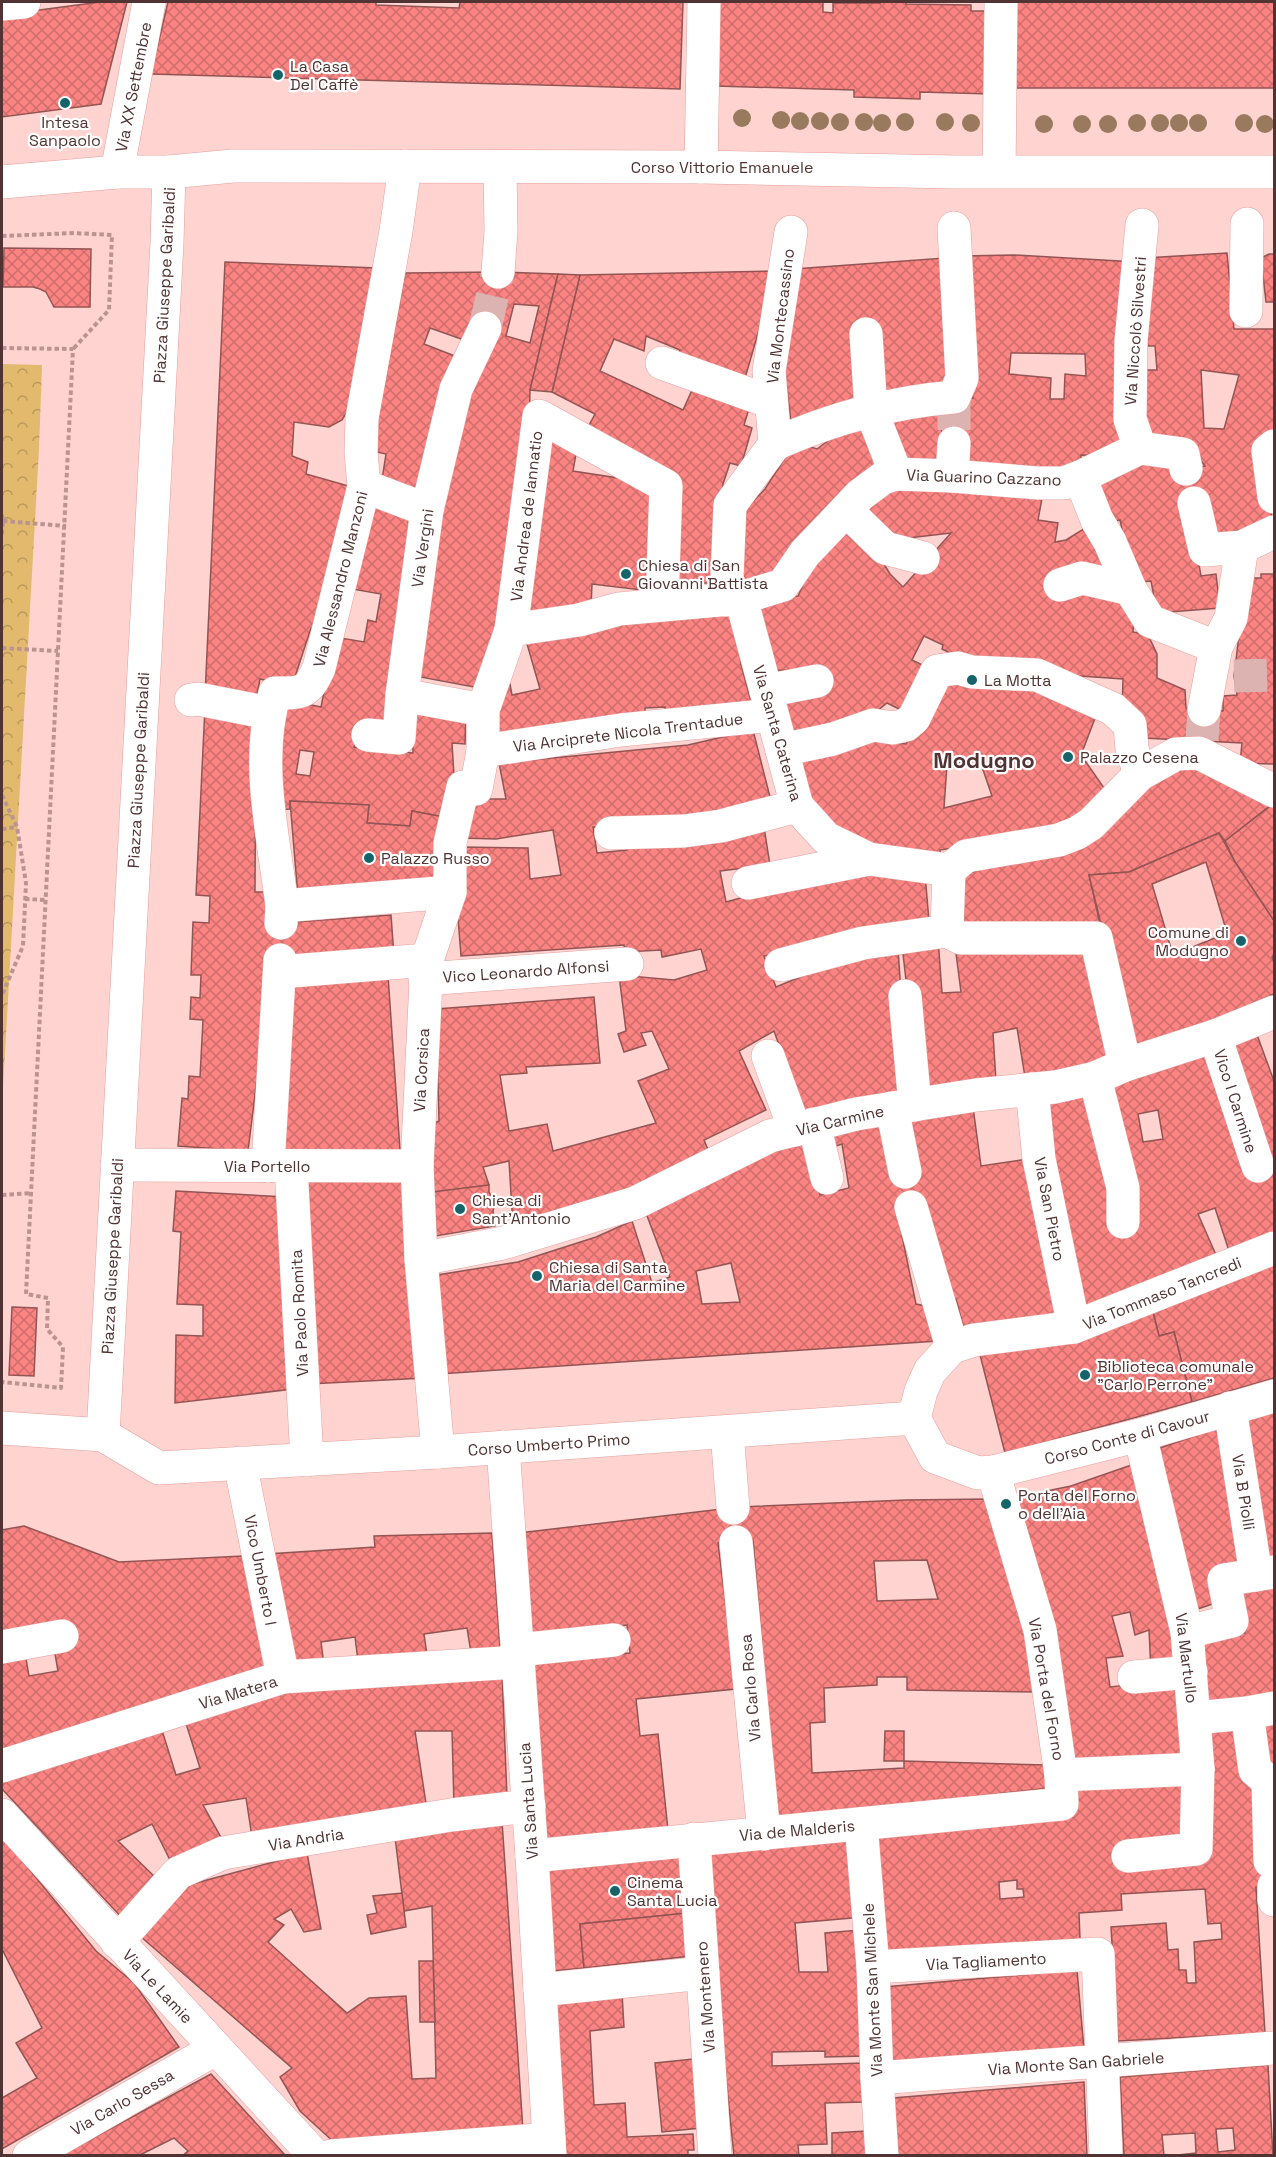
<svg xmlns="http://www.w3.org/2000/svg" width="1276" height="2157" font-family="'Space Grotesk',sans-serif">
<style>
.park{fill:url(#park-crowns)}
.building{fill:url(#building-cross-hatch);stroke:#935554;stroke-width:1.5;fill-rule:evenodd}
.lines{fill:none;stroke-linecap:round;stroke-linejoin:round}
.street-tunnel{stroke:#dcb3b0;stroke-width:33;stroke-dasharray:33 16;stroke-linecap:butt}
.street-casing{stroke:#e59f9d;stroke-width:34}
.secondary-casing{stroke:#e59f9d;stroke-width:34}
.path{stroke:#bb9492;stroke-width:4;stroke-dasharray:4.5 3;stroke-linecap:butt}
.street{stroke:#fff;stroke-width:33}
.secondary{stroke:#fff;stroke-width:33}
.tree{fill:#9a7a5e}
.poi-dot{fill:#146469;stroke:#fff;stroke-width:2}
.labels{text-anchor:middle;stroke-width:4.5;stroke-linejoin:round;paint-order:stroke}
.poi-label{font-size:16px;fill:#503332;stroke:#fff;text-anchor:start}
.street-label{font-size:16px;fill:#503332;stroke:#fff}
.district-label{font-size:22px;font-weight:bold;fill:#503332;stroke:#fff}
</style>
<defs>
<pattern id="park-crowns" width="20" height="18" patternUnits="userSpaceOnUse" patternTransform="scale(1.5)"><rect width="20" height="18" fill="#e3ba6d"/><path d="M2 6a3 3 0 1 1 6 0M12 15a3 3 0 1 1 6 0" fill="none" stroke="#ba985a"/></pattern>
<pattern id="building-cross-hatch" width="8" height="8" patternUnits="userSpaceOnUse" patternTransform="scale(1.5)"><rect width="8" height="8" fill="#fb8482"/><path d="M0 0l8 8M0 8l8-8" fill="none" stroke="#ce6d6b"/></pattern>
</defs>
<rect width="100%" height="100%" fill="#ffd3d0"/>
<path class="park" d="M2,364L42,365L39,449L2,1106Z"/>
<g class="building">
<path d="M100,2H127L101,104L2,117V15Z"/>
<path d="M168,2H376V5L459,8L460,2H683L680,89L151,74Z"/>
<path d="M719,2H823V12L833,13V3H880L881,2H906V4L971,5V11H993L991,94L920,92V99L854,97V90L716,86Z"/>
<rect x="1014" y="2" width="260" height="86"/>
<path d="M4,248L91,249L90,307H54L46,292L40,289L33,287H3Z"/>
<path d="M1227,253L1234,329H1274V430L1271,431L1261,458L1273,522L1210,537L1188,504L1201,576L1216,574L1220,608L1157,613L1151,581L1133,583L1120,520L1108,523L1094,476L1120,461L1168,466L1180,471L1205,466L1190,446L1149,438L1139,370H1157L1155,346H1140L1145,258ZM1201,370L1239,375L1224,429L1204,428Z"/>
<path d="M1269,254H1274V302H1266L1261,258Z"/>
<path d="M1014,255L1136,262L1120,456L1081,455V466L1066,473L962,467V433L959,400L973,398L963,330L962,256ZM1011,353L1085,354L1086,376L1065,374L1064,399H1050L1051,378L1009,374Z"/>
<path d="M945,258L953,389L877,394L792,430L782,349L794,269Z"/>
<path d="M225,262L377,268L350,407L342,420L329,427L294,422L292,456L308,462L306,474L352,487L321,630L311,628L292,686L260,679L255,705L205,696Z"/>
<path d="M776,271L739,399L751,402L744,425L752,428L741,466L730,463L723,484L716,583H679L680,478L587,429L595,414L552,392L580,275ZM646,336L680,350L672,368L697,379L683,410L600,371L614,339L644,351Z"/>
<path d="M498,272L558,274L530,390L529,437L507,617L479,688L415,676L435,509L465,391L467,341L430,328L424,344L460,358L417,495L381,486L386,454L372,451L405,273ZM514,304L539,306L530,343L506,336Z"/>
<path d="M558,274L580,275L552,392L530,390Z"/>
<path d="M938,403L942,434V465L903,461L887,410Z"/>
<path d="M857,419L886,463L776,577L732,584L737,518L765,489L795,442L817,449Z"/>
<path d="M542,437L577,448L573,471L638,481L656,492L650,591L592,584L591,608L523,620Z"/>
<path d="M890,483L1043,493L1038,520L1058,523L1055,542L1066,540L1090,525L1112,572L1073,588L1135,603L1133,632L1148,635L1157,654V678L1185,690L1186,708L1223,711V696L1237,695L1234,676L1246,578H1261V574H1274V764L1240,763L1242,743L1143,738L1122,711L1123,679L1051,674L954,655L942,649L943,645L924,636L912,660L931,669L909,714L887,703L872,715L787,747L770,694L826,671L765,670L760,635L762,599L798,596L819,547L843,521L878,554L890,574L903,587L951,533L883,541L857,504Z"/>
<path d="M370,500L407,510L413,568L390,726L362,721L354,747L413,753L412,711L466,712L465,744L452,743L455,792L449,818L412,811L410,826L367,823L369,805L290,801V809L275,810L283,699L321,707L335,637L364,642L368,620L376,622L381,594L352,589ZM300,750L314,752L310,776L296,774Z"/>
<path d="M735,610L741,664L754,713L666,721L665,707L645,708V713L494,740L496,684H510L512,695L540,689L525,637Z"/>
<path d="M941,678L1028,681L1099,708L1081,755L1109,795L1073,826L1032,835L940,850L942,865L847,835L811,804L789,751L872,728L897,743L906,744L927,710ZM980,761L992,796L944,808L947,764Z"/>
<path d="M205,707L256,715L255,892H269L268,924L391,915L394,956L269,960L266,1006L248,1151L178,1146L182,1098L188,1099L189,1076L200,1077L203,1020L190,1019L191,997L200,998L201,975H191L193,922L209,923L210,896L196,895Z"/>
<path d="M753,730L771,801L618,828L593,827L597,853L627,850V846L763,821L770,865L720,871L726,902L773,889L878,865L925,874L929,921L764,956L776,987L834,963L898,949L908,1093L805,1117L774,1031L739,1051L766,1110L704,1140L709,1152L620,1195L513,1227L509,1161L483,1167L489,1185L429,1193L432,1124L439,1121L436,1009L594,997L600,1063L526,1067L527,1073L500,1075L509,1131L547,1124L553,1151L656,1123L638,1081L669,1069L652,1031L641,1033L646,1045L624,1052L618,1034L626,1031L619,975L674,980L707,970L701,949L662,957L661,950L625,952L624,945L461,956L457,905L459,847L528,848L530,879L561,875L553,830L496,839L461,838L467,799H506L499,763L688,745Z"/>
<path d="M1191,762L1274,803L1225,841L1219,833L1129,872L1089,875L1100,924L964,931L962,875L979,870Z"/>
<path d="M290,801L369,805L367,823L410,826L412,811L449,818L441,882L298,897Z"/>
<path d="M1274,803V921L1235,862L1225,841Z"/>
<path d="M1219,833L1235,862L1274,921V954L1272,957L1274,962V994L1175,1038L1132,1051L1089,875L1129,872ZM1206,862L1227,933L1173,955L1152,884Z"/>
<path d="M938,938L942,993L961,992L955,946L1083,943L1111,1060L1025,1077L1017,1028L993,1033L996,1081L919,1094L902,945Z"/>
<path d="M388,975L400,1150L275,1156L283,984Z"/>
<path d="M1256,1032L1274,1081V1239L1230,1254L1215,1208L1198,1214L1220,1264L1078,1320L1035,1103L1111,1083ZM1158,1110L1163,1139L1143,1142L1138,1114Z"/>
<path d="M973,1107L981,1166L1028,1159L1059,1322L965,1333L956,1299L944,1296L897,1211L916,1304L931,1307L938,1341L439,1374L431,1276L518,1262L596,1237L632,1221L652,1283L670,1277L646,1213L737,1161L805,1139L820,1195L849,1188L842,1144L827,1149L822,1132L883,1119ZM731,1263L740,1302L702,1304L696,1271Z"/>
<path d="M405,1173L425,1378L309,1384L306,1176Z"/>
<path d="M489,1185V1192L495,1203L493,1211L495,1226L430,1237L424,1193Z"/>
<path d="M176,1191L286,1197L287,1295L282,1296L293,1389L175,1403L176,1335L203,1336V1305L177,1304L181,1232L173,1231Z"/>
<path d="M1274,1253V1378L1192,1402L1174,1332L1159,1336L1151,1304Z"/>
<path d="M1151,1304L1159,1336L1174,1332L1192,1402L1005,1453L978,1347Z"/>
<path d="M12,1307L37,1308L34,1376L9,1375Z"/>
<path d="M1274,1412V1557H1266L1243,1419Z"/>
<path d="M1224,1426L1248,1561L1221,1601L1192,1611L1154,1450Z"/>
<path d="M1140,1462L1184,1668L1151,1672L1149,1630L1135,1635L1130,1612L1112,1616L1123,1656L1106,1658L1110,1687L1184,1679L1189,1761L1070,1767L1008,1499L1071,1486Z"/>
<path d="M988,1499L1027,1631L1038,1692L907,1690V1677H877V1685L824,1688L825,1722L810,1723L812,1773L904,1768V1761L1046,1765L1048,1788L777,1819L753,1540L718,1543L736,1689L636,1699L640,1736L658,1734L668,1830L543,1844L529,1661L630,1653L627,1625L526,1636L519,1533L739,1507L906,1500ZM927,1560L938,1599L877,1601L874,1561Z"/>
<path d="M24,1526L119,1562L243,1556L269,1677L2,1755V1657L25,1653L29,1676L58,1671L54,1648L2,1636V1530Z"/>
<path d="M492,1533L500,1648L471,1653L467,1628L424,1634L427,1655L358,1661L355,1637L321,1642L324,1665L287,1668L267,1554L375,1547L374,1536Z"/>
<path d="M1274,1581V1698L1204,1709L1194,1643L1245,1633L1234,1591Z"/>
<path d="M502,1672L507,1797L454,1806L452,1731H415L427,1810L252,1837L246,1798L203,1805L223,1841L172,1864L152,1824L118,1841L158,1880L123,1919L2,1789V1774L160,1724L176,1775L200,1768L184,1717L306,1685Z"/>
<path d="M1274,1715V1800L1256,1719Z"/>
<path d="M1241,1723L1260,1785L1274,1886L1256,1887L1265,2033L1118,2041L1111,1927L1166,1923L1168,1950L1178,1949L1179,1970H1186L1187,1983H1196L1194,1942L1222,1939L1221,1923L1208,1924L1205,1889L1121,1894L1122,1910L1079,1913L1080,1939L885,1951L873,1835L1072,1817L1069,1783L1185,1773L1202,1854L1205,1726ZM1017,1880V1889H1023L1024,1897L1000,1899L999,1882Z"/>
<path d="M885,1731H904V1761H884Z"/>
<path d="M502,1821L523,2130L337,2145L300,2111L280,2077L292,2068L140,1936L185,1886L307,1853L321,1929L304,1932L291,1909L274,1919L284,1925L268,1942L347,2013L369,1998L406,1996L412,2079L436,2078L432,1906L404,1911L395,1837Z"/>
<path d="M2,1836L96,1951L134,1983L179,2047L2,2149V2098L37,2078L16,2043L42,2028L2,1949Z"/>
<path d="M856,1839L863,1917L795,1923L799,1972H828L825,1933L860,1930L865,2056L825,2057V2051L772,2052V2066L863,2063L865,2102L825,2103L827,2144L798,2145L799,2156H734L703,1854Z"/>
<path d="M680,1854L687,1913L580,1924L584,1968L552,1971L544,1868Z"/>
<path d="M402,1893L406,1927L371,1934L367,1915L377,1913L373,1896Z"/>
<path d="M687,1913L691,1956L584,1968L580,1924Z"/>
<path d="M419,1961H433L435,2022H420Z"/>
<path d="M1077,1970L1084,2049L891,2066L884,1987Z"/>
<path d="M622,1993L624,2027L590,2031L594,2105L625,2103L627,2137L693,2134L694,2150H688V2156H563L553,2000Z"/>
<path d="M693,2059L701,2128L662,2132L655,2063Z"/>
<path d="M1268,2065L1273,2156H1169L1196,2153L1195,2133L1162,2135L1164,2156H1124L1120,2077ZM1233,2128L1235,2150L1218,2152L1216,2129Z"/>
<path d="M211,2074L286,2156H182L188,2151L174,2138L138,2156H60Z"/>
<path d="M1084,2082L1087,2156H898L893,2098Z"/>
<path d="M866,2131L867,2156H832V2133Z"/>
</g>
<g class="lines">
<g class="street-tunnel">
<path d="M485,328L498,272"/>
<path d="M954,397V443"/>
<path d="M1234,676L1274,675"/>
<path d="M1202,740L1204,710"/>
</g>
<g class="street-casing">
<g id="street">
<path d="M2,4L24,2"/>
<path d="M701,167L704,2"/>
<path d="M999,171L1001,2"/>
<path d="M117,172L149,2"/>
<path d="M1142,225L1131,341L1130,419L1140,448L1183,454L1186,469"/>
<path d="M498,272L501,231L500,167"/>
<path d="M1246,311L1247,224"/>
<path d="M866,334L871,410L896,474"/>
<path d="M662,363L771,402"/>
<path d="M775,444C831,419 892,402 954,397L962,378L954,228"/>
<path d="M1274,446L1268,451L1274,497"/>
<path d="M952,476L954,443"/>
<path d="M1080,477L1140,448"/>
<path d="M364,486L427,510"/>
<path d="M1194,503L1205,550L1242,547L1274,532"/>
<path d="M846,510L885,548L923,558"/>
<path d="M1060,585L1082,578L1130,589"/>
<path d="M741,598L797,806L826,838L869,859L949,870"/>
<path d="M726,600L730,505L775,444L769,371L791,232"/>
<path d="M511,630L539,416L666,486L662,605"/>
<path d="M766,691L817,681"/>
<path d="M191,700L198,699L269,713"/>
<path d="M483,710L402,695L427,510L456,389L485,328"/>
<path d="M1204,710L1216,647L1231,618L1242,547"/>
<path d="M368,735L399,738L402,695"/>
<path d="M782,750L833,739L873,725L893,728L906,725L914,718L937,671L958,668L972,672L1037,675L1113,709L1130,725L1132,749L1140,774"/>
<path d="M483,751L621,730L772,715"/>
<path d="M611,833L684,831L721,826L797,806"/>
<path d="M949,870L966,856L1059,840L1077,833L1091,824L1140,774L1176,754L1199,753L1274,791"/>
<path d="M748,883L869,859"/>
<path d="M282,906L450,892"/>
<path d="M281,923L282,906C274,838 254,761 275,693C303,693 307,694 319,668L364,486L361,452L362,418L396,231L405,166"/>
<path d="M947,931L949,870"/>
<path d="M781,965L863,943L947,931L961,938H1096L1125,1065"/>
<path d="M280,972L427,960"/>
<path d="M425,979L627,964"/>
<path d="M905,996L915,1105"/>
<path d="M1215,1036L1258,1166"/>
<path d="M768,1056L795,1130"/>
<path d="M1095,1078L1123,1188V1222"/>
<path d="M1032,1089L1039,1159L1074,1327"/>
<path d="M892,1108L905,1172"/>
<path d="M814,1124L827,1178"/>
<path d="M117,1165L417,1166"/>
<path d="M268,1166L280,960"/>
<path d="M291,1166L307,1460"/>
<path d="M911,1207L952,1347"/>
<path d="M421,1259L503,1243L635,1203L770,1136L856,1114L976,1095L1055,1087L1095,1078L1125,1065L1215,1036L1274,1012"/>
<path d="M1230,1408L1256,1575"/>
<path d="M914,1418L921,1391L930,1371L952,1347L974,1340L1074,1327L1274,1248"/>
<path d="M727,1432L733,1508"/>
<path d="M103,1435L159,1468L438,1452L914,1418L935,1457L978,1473L993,1472L1140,1435L1274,1396"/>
<path d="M438,1452L421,1259L417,1166L427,960L450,892V843L463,787L476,789L483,751V710L511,630L579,620L619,609L741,598L783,585L805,553L846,510L860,495L883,478L896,474L952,476L1038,483H1064L1080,477L1097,520L1110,542L1130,589L1150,621L1216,647"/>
<path d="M240,1463L283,1677"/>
<path d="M736,1542L764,1834"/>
<path d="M1187,1632L1232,1621L1224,1580L1274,1572"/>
<path d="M2,1647L62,1636"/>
<path d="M518,1650L614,1640"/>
<path d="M1134,1677L1191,1672"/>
<path d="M1247,1713L1255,1770L1268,1781L1270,1861"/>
<path d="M1195,1718L1247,1713L1274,1708"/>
<path d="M2,1766L283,1677L519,1662"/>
<path d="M1061,1775L1198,1769"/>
<path d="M861,1824L873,1967L877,2078L882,2156"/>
<path d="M694,1839L715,2156"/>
<path d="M532,1856L1062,1804L1061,1775L1040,1630L993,1472"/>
<path d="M1128,1856L1196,1849L1198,1769L1187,1632L1140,1435"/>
<path d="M1274,1886V1900"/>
<path d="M117,1942L178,1873L223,1853L451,1815L529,1806"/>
<path d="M873,1967L1098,1954L1106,2156"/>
<path d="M540,1990L703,1973"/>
<path d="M877,2078L1274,2048"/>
<path d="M29,2156L215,2049"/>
<path d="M331,2156L549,2139"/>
</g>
</g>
<g class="secondary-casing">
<g id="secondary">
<path d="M2,182L117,172H169L233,166L701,167L954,172H1274"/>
<path d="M2,1428L103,1435L167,243L169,172"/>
<path d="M503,1447L532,1856L550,2156"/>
<path d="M2,1815L315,2156"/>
</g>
</g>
<g class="path">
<path d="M2,236L74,233L112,235L109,310L73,349"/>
<path d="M2,348L73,349L26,1294L48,1298L47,1329L63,1347L61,1388L2,1382"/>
<path d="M2,515L3,521L2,535"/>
<path d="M3,521L66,526"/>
<path d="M2,648L58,651"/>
<path d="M2,795L17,827L26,883L23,946L2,995"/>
<path d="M2,829L17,827"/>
<path d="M25,899L45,900"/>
<path d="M2,1195L31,1193"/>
</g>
<use href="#street" class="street"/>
<use href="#secondary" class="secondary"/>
</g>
<g class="tree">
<circle cx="742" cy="118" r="9"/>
<circle cx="781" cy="120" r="9"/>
<circle cx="800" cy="121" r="9"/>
<circle cx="820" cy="121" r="9"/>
<circle cx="840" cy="122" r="9"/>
<circle cx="864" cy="122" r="9"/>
<circle cx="905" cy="122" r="9"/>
<circle cx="945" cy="122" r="9"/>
<circle cx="882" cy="123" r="9"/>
<circle cx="971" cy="123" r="9"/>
<circle cx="1137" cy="123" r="9"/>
<circle cx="1160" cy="123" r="9"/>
<circle cx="1179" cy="123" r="9"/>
<circle cx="1198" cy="123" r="9"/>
<circle cx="1244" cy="123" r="9"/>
<circle cx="1044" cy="124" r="9"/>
<circle cx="1082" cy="124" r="9"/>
<circle cx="1108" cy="124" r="9"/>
<circle cx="1265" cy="124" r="9"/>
</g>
<g class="poi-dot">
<circle cx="278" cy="75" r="6"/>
<circle cx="65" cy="103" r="6"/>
<circle cx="626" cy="574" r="6"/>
<circle cx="972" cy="680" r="6"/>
<circle cx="1068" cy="757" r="6"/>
<circle cx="369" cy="858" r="6"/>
<circle cx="1241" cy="941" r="6"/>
<circle cx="460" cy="1209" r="6"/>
<circle cx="537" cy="1276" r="6"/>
<circle cx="1085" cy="1375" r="6"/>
<circle cx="1006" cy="1504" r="6"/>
<circle cx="615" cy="1891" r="6"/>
</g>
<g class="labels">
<g class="poi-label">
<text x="290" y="72">La Casa<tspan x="290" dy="18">Del Caffè</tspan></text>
<text x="65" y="128" text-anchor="middle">Intesa<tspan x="65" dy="18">Sanpaolo</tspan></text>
<text x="638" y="571">Chiesa di San<tspan x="638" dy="18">Giovanni Battista</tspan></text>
<text x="984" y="686">La Motta</text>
<text x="1080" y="763">Palazzo Cesena</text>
<text x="381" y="864">Palazzo Russo</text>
<text x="1229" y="938" text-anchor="end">Comune di<tspan x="1229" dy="18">Modugno</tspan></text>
<text x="472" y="1206">Chiesa di<tspan x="472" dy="18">Sant'Antonio</tspan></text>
<text x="549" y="1273">Chiesa di Santa<tspan x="549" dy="18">Maria del Carmine</tspan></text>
<text x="1097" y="1372">Biblioteca comunale<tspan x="1097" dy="18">"Carlo Perrone"</tspan></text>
<text x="1018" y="1501">Porta del Forno<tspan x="1018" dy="18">o dell’Aia</tspan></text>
<text x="627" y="1888">Cinema<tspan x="627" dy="18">Santa Lucia</tspan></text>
</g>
<g class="street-label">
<text transform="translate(133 87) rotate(-79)" y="6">Via XX Settembre</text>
<text x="722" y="173">Corso Vittorio Emanuele</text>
<text transform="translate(164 285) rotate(-87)" y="6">Piazza Giuseppe Garibaldi</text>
<text transform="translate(780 316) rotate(-83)" y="6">Via Montecassino</text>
<text transform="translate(1135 331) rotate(-86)" y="6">Via Niccolò Silvestri</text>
<text transform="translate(984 477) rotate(2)" y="6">Via Guarino Cazzano</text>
<text transform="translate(526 516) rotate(-83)" y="6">Via Andrea de Iannatio</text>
<text transform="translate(422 548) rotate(-82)" y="6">Via Vergini</text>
<text transform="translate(340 579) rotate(-76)" y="6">Via Alessandro Manzoni</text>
<text transform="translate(628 732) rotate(-7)" y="6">Via Arciprete Nicola Trentadue</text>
<text transform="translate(778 733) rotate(74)" y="6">Via Santa Caterina</text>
<text transform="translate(138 770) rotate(-87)" y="6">Piazza Giuseppe Garibaldi</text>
<text transform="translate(526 971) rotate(-4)" y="6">Vico Leonardo Alfonsi</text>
<text transform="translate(421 1070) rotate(-87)" y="6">Via Corsica</text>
<text transform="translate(1236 1101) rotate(72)" y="6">Vico I Carmine</text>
<text transform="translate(840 1120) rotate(-13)" y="6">Via Carmine</text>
<text x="267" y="1172">Via Portello</text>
<text transform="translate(1050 1209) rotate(79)" y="6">Via San Pietro</text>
<text transform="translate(112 1256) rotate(-87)" y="6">Piazza Giuseppe Garibaldi</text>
<text transform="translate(1162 1293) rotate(-22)" y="6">Via Tommaso Tancredi</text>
<text transform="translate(299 1313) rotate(-93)" y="6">Via Paolo Romita</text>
<text transform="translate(1127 1437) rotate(-15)" y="6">Corso Conte di Cavour</text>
<text transform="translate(549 1444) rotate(-4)" y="6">Corso Umberto Primo</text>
<text transform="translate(1244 1492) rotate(81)" y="6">Via B Piolli</text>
<text transform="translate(261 1570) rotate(79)" y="6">Vico Umberto I</text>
<text transform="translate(1187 1658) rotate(83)" y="6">Via Martullo</text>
<text transform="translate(750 1688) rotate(-95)" y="6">Via Carlo Rosa</text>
<text transform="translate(1047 1689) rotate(80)" y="6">Via Porta del Forno</text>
<text transform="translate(238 1692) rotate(-17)" y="6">Via Matera</text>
<text transform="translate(528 1801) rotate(-94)" y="6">Via Santa Lucia</text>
<text transform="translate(797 1830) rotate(-5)" y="6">Via de Malderis</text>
<text transform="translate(306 1839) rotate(-9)" y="6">Via Andria</text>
<text transform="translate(986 1961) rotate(-3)" y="6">Via Tagliamento</text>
<text transform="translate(158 1986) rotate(47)" y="6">Via Le Lamie</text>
<text transform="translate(872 1990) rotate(-93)" y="6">Via Monte San Michele</text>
<text transform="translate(705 1997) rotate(-94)" y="6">Via Montenero</text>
<text transform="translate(1076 2063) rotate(-4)" y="6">Via Monte San Gabriele</text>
<text transform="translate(122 2102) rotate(-30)" y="6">Via Carlo Sessa</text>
</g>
<g class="district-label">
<text x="984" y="768">Modugno</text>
</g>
</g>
<rect width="1276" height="2157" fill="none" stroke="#503332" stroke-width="6"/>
</svg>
